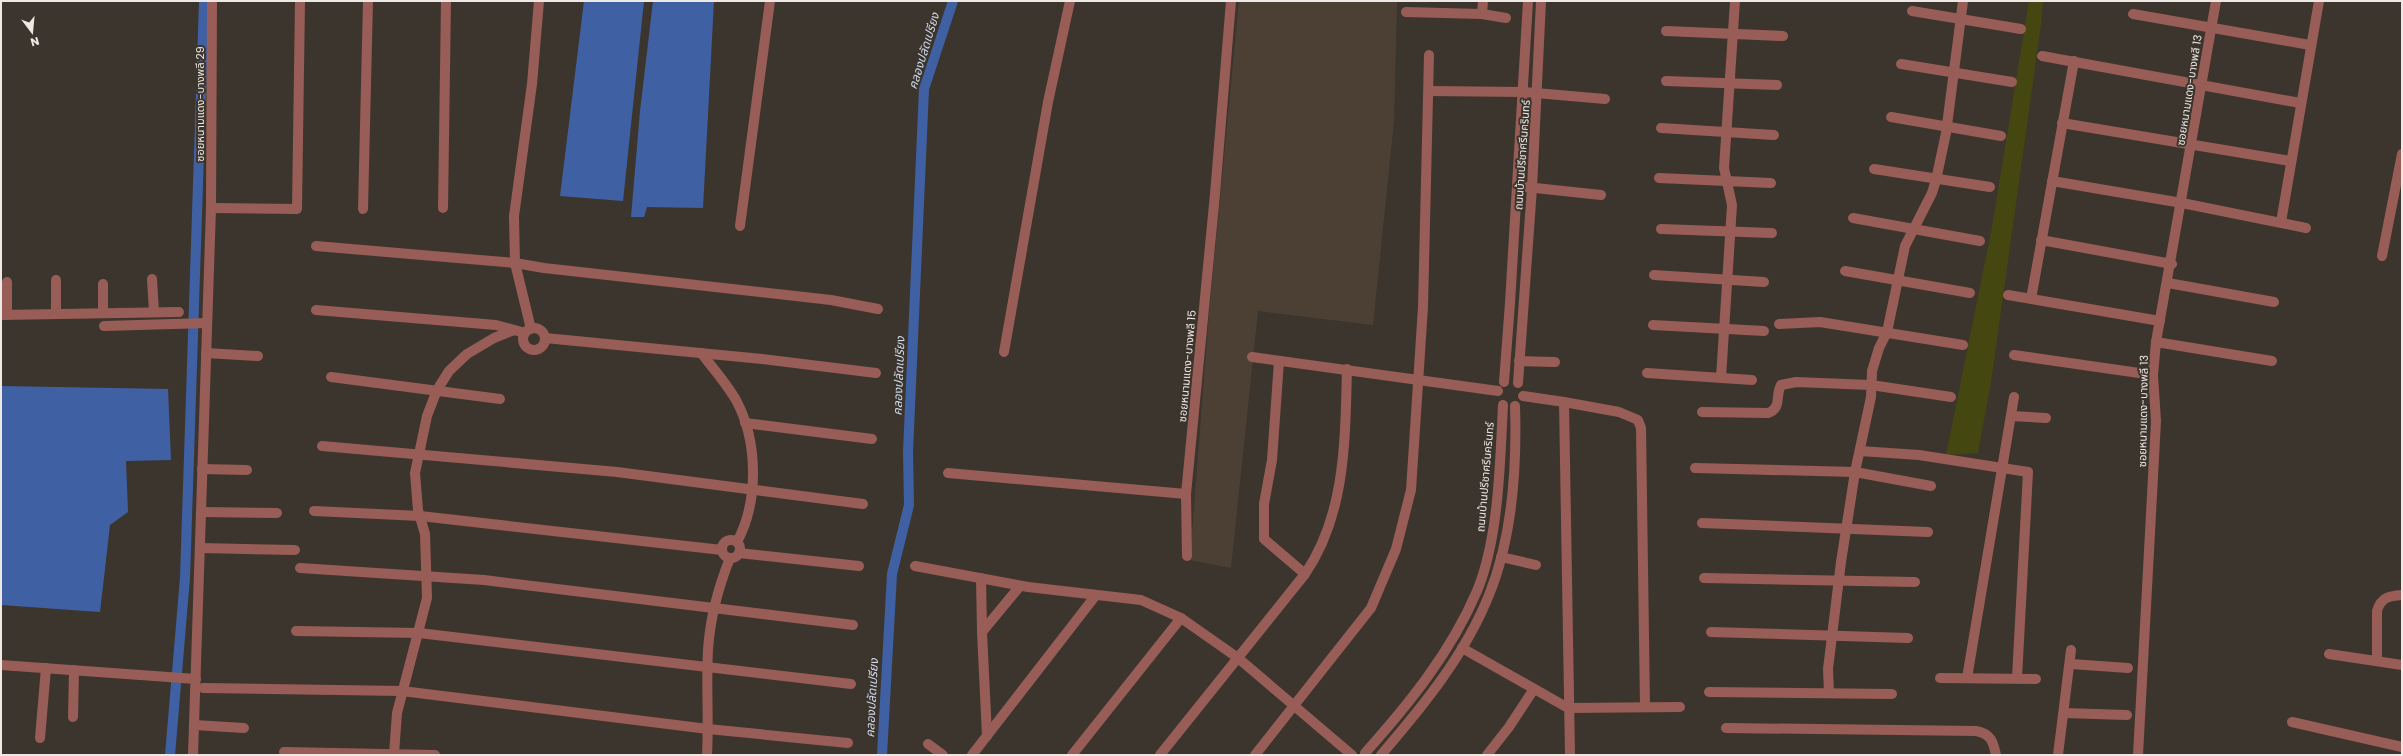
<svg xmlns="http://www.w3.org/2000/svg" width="2403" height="756" font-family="Poppins,'Noto Sans Thai',sans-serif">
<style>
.built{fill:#4c4034}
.green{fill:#44470f}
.water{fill:#3f61a4}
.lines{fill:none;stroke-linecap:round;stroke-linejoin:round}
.canal{stroke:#3f61a4;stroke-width:10}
.minor{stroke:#985d56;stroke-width:10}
.labels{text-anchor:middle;stroke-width:4;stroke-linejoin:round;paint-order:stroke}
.street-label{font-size:11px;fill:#ede8e4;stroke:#3c352d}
.water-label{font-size:12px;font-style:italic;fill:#d1dcef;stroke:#3c352d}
</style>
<rect width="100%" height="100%" fill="#3c352d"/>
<path class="built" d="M1239,1H1397L1394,121L1373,325L1258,311L1231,568L1190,560L1209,313Z"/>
<path class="green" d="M2029,1H2043L2041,25L1991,382L1978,453L1946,455L1992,227Z"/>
<g class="water">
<path d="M584,1H644L623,201L560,196Z"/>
<path d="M653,1H714L703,208L647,207L644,217H631L640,111Z"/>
<path d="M1,386L168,389L171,460L126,461L128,512L110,525L100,612L1,605Z"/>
</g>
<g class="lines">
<g class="canal">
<path d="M170,755L185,578L204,1"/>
<path d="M882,755L892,574L909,505L908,452L924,89L953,1"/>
</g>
<g class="minor">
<path d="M1912,11L2021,29"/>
<path d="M1406,12L1482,14L1506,18"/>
<path d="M1482,14L1483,1"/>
<path d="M2133,14L2310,45"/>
<path d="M1666,31L1783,36"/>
<path d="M2042,56L2300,103"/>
<path d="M1901,64L2012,82"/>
<path d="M1666,81L1777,85"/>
<path d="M1429,91L1524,92L1605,99"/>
<path d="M1891,117L2001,136"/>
<path d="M2062,123L2290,161"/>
<path d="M1661,128L1774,135"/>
<path d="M1874,169L1990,187"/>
<path d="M1659,178L1771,183"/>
<path d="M2052,181L2182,203L2306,228"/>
<path d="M1526,187L1601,195"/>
<path d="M211,208L297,209L300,1"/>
<path d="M443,208L446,1"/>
<path d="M363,209L368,1"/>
<path d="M1853,218L1980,241"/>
<path d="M2281,222L2319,1"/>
<path d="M740,226L770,1"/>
<path d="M1661,229L1772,233"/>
<path d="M2041,240L2172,264"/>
<path d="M316,246L515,263L544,268L831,300L878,309"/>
<path d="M2382,256L2402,154"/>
<path d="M1845,271L1970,293"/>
<path d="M1654,275L1764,282"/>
<path d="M152,279L154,312"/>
<path d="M56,280V314"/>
<path d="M7,282V315"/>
<path d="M2168,283L2274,302"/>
<path d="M103,284V313"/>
<path d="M2008,295L2160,321"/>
<path d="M2031,299L2074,61"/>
<path d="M316,310L496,325L525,333"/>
<path d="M1,315L179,312"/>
<path d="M1779,324L1820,322L1963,345"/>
<path d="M1653,325L1764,331"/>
<path d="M104,326L207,323"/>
<circle cx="534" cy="339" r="11"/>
<path d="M531,329L515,263L514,216L532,84L539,1"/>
<path d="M545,338L762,359L876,373"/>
<path d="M2156,342L2272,361"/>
<path d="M1004,352L1048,102L1070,1"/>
<path d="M206,353L258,356"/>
<path d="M701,353C713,368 726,383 736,400C758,441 759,501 737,542"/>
<path d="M2014,355L2153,375"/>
<path d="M1252,357L1498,391"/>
<path d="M1279,361L1272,460L1264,504V539L1305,574"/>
<path d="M1519,361L1555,362"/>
<path d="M1647,373L1752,380"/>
<path d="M331,377L500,399"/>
<path d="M1721,378L1732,205L1724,168L1735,1"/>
<path d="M1504,382L1510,303L1528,1"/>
<path d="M1518,383L1532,188L1541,1"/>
<path d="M1523,396L1564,402L1570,755"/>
<path d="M1564,402L1619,412L1638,420L1641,428L1645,706"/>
<path d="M1702,412L1768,413C1782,408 1775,396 1781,385L1796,382L1871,385L1951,397"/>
<path d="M2011,416L2046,418"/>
<path d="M745,423L872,439"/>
<path d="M322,446L617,472L863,504"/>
<path d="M1860,451L1919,455L2028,472L2017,678"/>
<path d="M1695,468L1855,472L1931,486"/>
<path d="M202,469L247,470"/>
<path d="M948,473L1186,494L1215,194L1231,1"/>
<path d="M1186,494L1187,556"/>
<path d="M314,511L420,516L722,550"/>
<path d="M201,512L277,513"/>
<path d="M1702,523L1928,532"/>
<circle cx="731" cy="549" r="9"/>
<path d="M200,548L295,550"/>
<path d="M739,553L859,566"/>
<path d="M1501,557L1536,565"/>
<path d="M915,566L1028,587L1141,600L1181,618L1072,755"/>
<path d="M300,568L484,580L853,625"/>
<path d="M981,578L982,632"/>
<path d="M1704,578L1915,582"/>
<path d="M1181,618L1238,658L1352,755"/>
<path d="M296,631L419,633L851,684"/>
<path d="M1711,632L1908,638"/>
<path d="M1462,648L1568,708L1680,707"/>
<path d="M2329,654L2402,665"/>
<path d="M2377,660V611C2381,597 2389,596 2402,595"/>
<path d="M2071,664L2128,668"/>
<path d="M1,665L196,679"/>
<path d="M1940,678L2036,679"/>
<path d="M1967,678L2014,397"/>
<path d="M203,688L402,691L708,729L848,743"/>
<path d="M1709,692L1892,694"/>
<path d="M1829,693L1828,669L1841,562L1855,472L1871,397L1872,371L1879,348L1887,332L1905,246L1932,193L1936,180L1946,133L1963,1"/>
<path d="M2064,713L2127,715"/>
<path d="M73,717L74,670"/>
<path d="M2292,722L2402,747"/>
<path d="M194,725L244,728"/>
<path d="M1726,728L1976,731C1991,734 1993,741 1996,755"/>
<path d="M987,736L982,632L1020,586"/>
<path d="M40,738L46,668"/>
<path d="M928,744L943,755"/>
<path d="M284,752L435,755"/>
<path d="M1365,753C1409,704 1451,652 1477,591C1499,538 1500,462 1503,405"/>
<path d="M394,754L397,713L427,598L425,534L418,510L415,473L427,416L437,390L449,371L467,354L494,338L514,330"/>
<path d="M193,755L211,208L212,1"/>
<path d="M707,755C709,720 706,685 708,650C710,618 718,588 730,558"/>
<path d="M972,755L1096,595"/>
<path d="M1160,755L1305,574C1346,514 1345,440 1347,369"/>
<path d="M1255,755L1371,608L1396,549L1411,490L1423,307L1429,55"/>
<path d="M1381,755C1423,706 1465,655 1489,595C1513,536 1517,468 1515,406"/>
<path d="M1487,755L1509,727L1534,689"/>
<path d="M2058,755L2071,650"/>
<path d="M2138,755L2156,421L2153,375L2156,342L2216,1"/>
</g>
</g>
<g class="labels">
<g class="street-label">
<text transform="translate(2189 90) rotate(-81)" y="4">ซอยหนามแดง-บางพลี 13</text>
<text transform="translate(200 104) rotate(-90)" y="4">ซอยหนามแดง-บางพลี 29</text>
<text transform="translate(1522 155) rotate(-86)" y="4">ถนนบ้านปรีชาศรีนครินทร์</text>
<text transform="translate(1187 366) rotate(-85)" y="4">ซอยหนามแดง-บางพลี 15</text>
<text transform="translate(2143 411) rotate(-89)" y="4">ซอยหนามแดง-บางพลี 13</text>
<text transform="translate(1485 477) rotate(-85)" y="4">ถนนบ้านปรีชาศรีนครินทร์</text>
</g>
<g class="water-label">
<text transform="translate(924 51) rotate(-73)" y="4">คลองปลัดเปรียง</text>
<text transform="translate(899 376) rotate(-88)" y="4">คลองปลัดเปรียง</text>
<text transform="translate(872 698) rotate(-87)" y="4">คลองปลัดเปรียง</text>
</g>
</g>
<rect width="2403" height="756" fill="none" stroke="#ede8e4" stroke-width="4"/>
<g transform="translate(32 32) rotate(164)" stroke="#3c352d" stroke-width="3" paint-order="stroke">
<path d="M0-3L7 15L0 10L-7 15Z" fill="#ede8e4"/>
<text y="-6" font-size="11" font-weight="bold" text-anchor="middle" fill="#ede8e4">N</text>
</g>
</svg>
